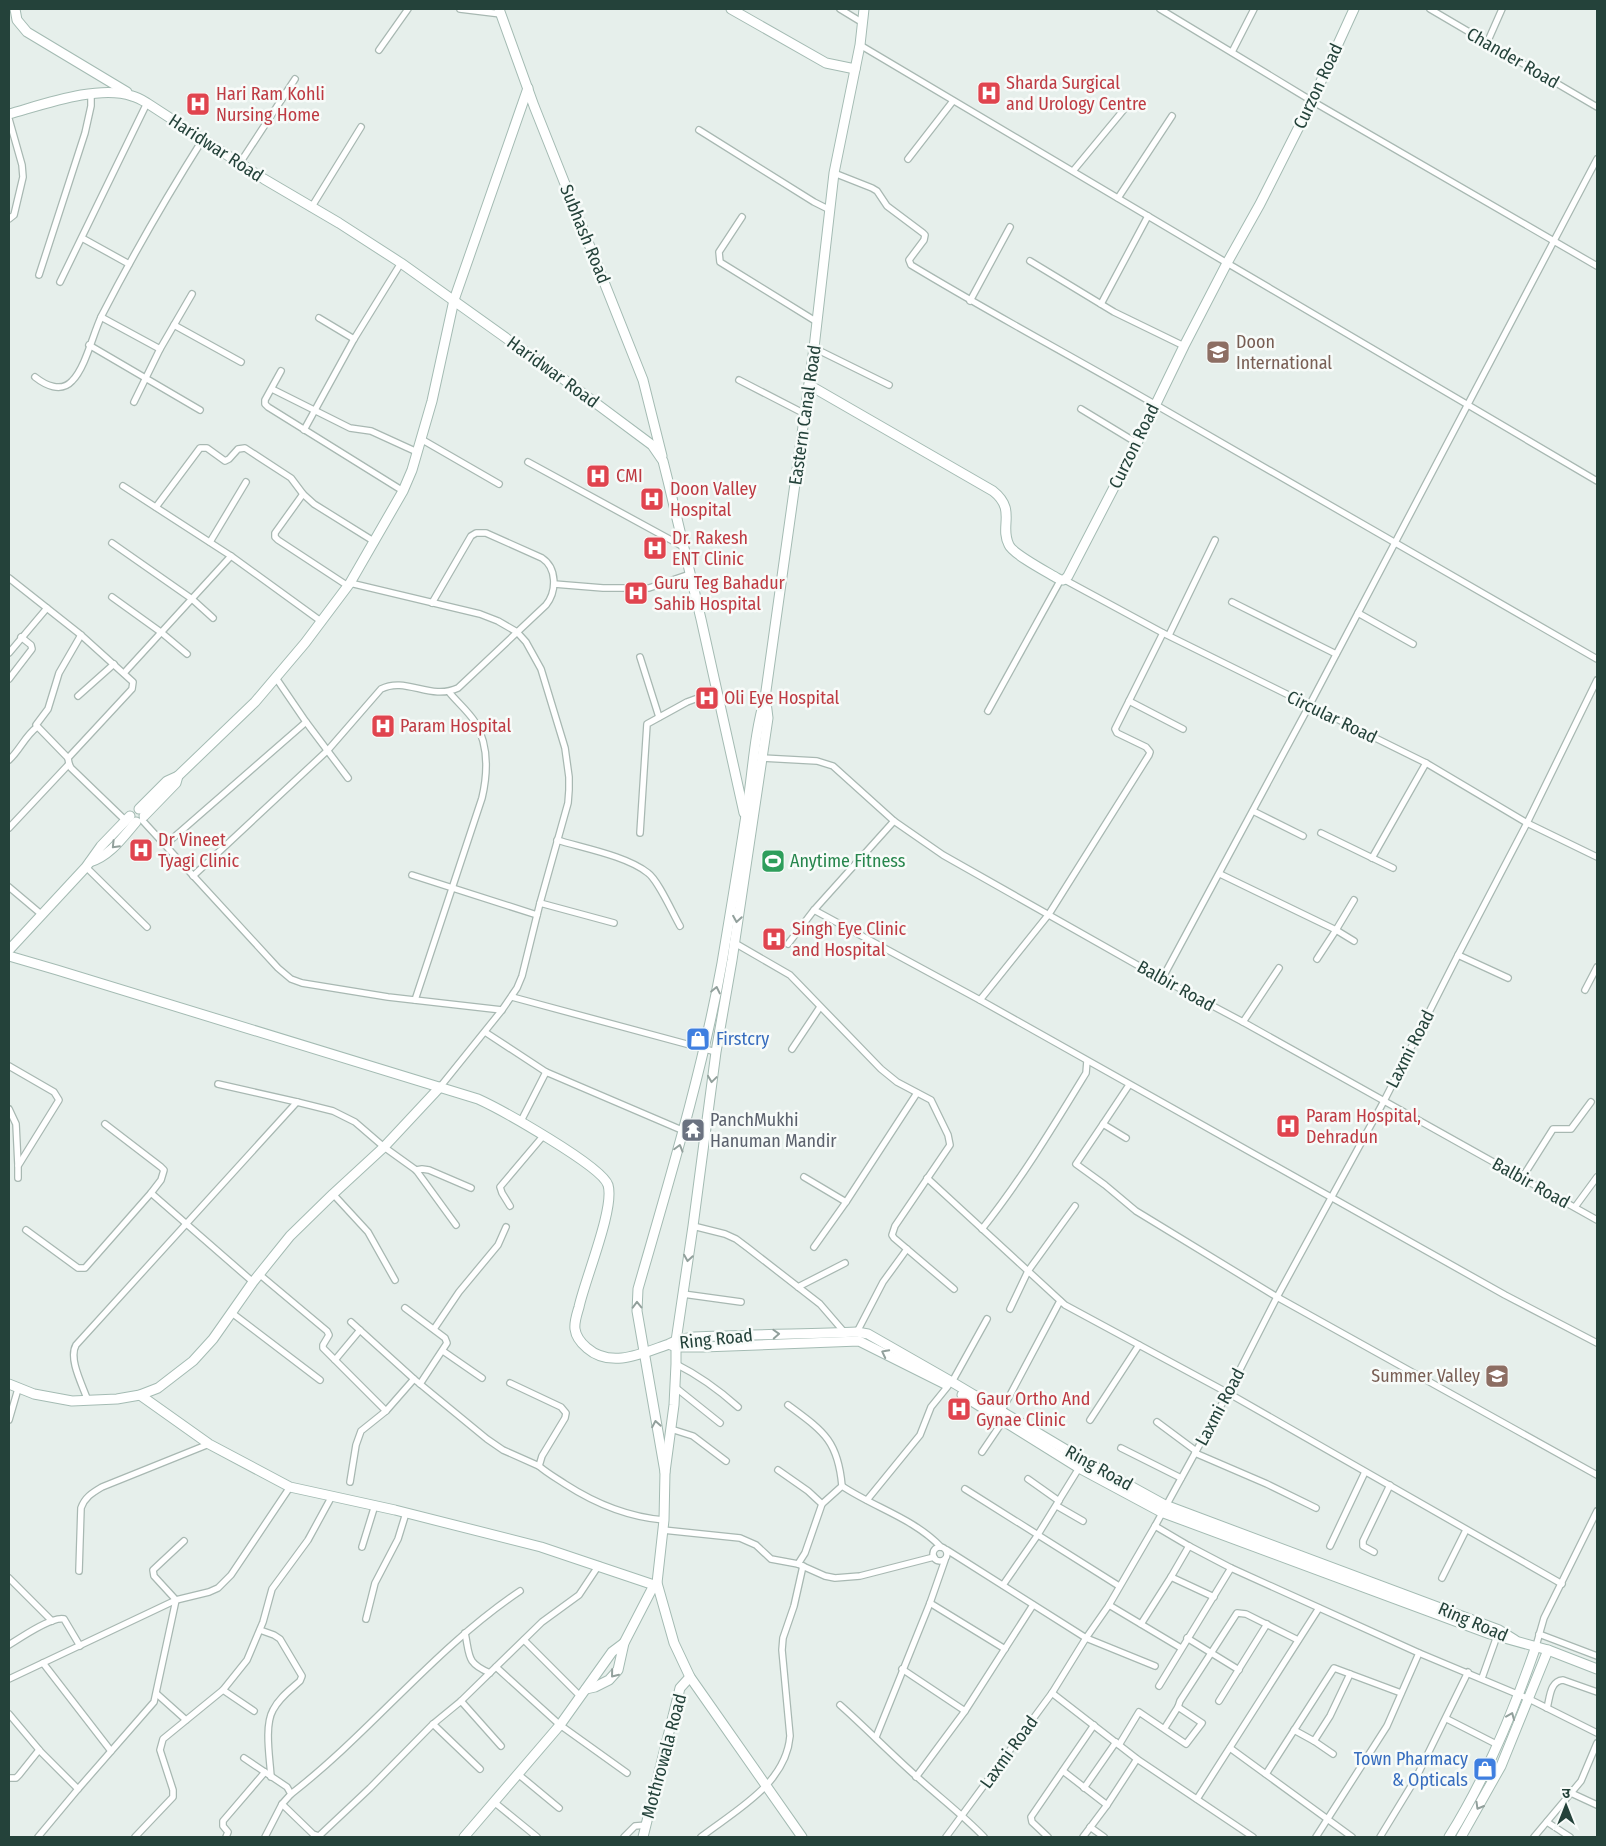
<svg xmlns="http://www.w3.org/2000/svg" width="1606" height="1846" font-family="'Fira Sans Condensed','Noto Sans Devanagari',sans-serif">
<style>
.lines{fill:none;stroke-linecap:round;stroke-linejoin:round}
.street-casing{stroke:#a8b8b2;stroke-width:8}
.secondary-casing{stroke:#a4bbb3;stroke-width:11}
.street{stroke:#fff;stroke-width:5.5}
.secondary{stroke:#fff;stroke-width:9}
.oneway{stroke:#92a09c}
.labels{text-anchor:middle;stroke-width:5;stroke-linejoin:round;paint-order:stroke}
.street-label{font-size:18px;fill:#24423a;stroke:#f7fbf9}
.health-label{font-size:18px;fill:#be3a42;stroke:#f7fbf9;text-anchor:start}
.education-label{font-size:18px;fill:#785e54;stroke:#f7fbf9;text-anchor:start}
.leisure-label{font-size:18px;fill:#27864d;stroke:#f7fbf9;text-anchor:start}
.shop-label{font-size:18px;fill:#366cbe;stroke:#f7fbf9;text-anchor:start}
.worship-label{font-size:18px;fill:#5b616d;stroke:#f7fbf9;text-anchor:start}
</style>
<rect width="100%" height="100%" fill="#e6efeb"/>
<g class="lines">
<g class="street-casing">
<g id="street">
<path d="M460,9L501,14"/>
<path d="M840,9L863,23"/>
<path d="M1160,9L1312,101L1597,266"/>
<path d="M1430,9L1597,107"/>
<path d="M1487,43L1502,9"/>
<path d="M860,45L1227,263L1597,481"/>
<path d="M379,50L408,9"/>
<path d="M1232,52L1254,9"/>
<path d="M9,119L22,165L23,177L14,215L9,219"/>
<path d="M699,130L814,202L830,210"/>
<path d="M908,159L953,101"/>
<path d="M240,163L295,79"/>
<path d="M1073,171L1126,107"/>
<path d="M834,173L872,188L877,191L887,206L923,233L925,235L924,240L909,260L911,265C992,314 1075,358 1156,405C1303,489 1450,575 1597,659"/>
<path d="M1118,198L1172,116"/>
<path d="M311,208L361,127"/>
<path d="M742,217L719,252L720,262L817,322"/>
<path d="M82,238L129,264"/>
<path d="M1030,261L1114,312L1184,346"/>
<path d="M39,275L85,133L91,106V93"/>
<path d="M60,282L147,103"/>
<path d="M970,301L1010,227"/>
<path d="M1101,304L1148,216"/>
<path d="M101,317L160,349"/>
<path d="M319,318L354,339"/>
<path d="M174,325L241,362"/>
<path d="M89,345L200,410"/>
<path d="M814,348L889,385"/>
<path d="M281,371L265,400V404L268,407L403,491"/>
<path d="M35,377C45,385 61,393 72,381C86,367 93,333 102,315C133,255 167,196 203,139"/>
<path d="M739,380L805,414"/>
<path d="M272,389L350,428L371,431L417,452"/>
<path d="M134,402L160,349L192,294"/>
<path d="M1081,409L1137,443"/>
<path d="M304,430L354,339L401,263"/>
<path d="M421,439L499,484"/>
<path d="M528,462L682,546"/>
<path d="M123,486L231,556L322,622"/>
<path d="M303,494L275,533V537L278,540L348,586"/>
<path d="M156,507L200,448H207L225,461L229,459L238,449L245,448L291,478L303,494L314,504L375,542"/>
<path d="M210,542L246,482"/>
<path d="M112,543L192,599L213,618"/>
<path d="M9,578L81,635L133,682L132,689L68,758L69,764L71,768L126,821"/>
<path d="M1065,580L1163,633L1426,763L1527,823L1597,857"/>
<path d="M350,583L480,614L498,621L517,632L526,642L541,669L565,748L569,777V790L568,803L540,903L522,976L517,988L502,1010L440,1087"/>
<path d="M554,584L603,588H649L690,574"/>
<path d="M112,597L162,633L187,654"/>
<path d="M1232,602L1336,654"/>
<path d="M1358,613L1413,644"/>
<path d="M1169,635L1215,540"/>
<path d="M9,653L47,608"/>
<path d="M640,657L659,717"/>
<path d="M124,673L231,556"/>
<path d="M276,678L306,722L348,778"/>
<path d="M9,679L32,649L31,645L21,637"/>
<path d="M78,696L114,664"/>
<path d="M1129,701L1183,729"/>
<path d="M988,711L1060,581"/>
<path d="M68,758L36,725L48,709L59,673L81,635"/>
<path d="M762,758L817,761L833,766L894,821L943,855L1162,979L1243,1022L1597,1220"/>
<path d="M9,760C20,750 25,736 37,727"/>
<path d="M1253,811L1303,836"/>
<path d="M142,820L278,968L291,979L302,983L388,997L502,1010"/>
<path d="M9,828L69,764"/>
<path d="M640,833L647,724L687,702L717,691"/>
<path d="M1321,833L1393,868"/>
<path d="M557,840C583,848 627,856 648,873C658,880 673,914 680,926"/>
<path d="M165,845L306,722"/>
<path d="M1372,858L1426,763"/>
<path d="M86,867L147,927"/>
<path d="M1220,874L1336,930L1354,900"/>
<path d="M412,875L537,915"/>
<path d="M193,876L328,750L381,689C406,676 430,701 458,688L546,605C557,591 557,568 542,558L486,533H476L471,536L432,603"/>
<path d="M9,887L41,914"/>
<path d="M540,903L614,923"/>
<path d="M814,910L980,1000L1505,1295L1597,1343"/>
<path d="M733,942L790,975L881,1069L897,1082L931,1100L948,1135L950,1145L895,1226L892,1235L894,1238L954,1289"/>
<path d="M788,944L814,910L894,821"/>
<path d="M1458,955L1508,978"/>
<path d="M1317,959L1336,930L1354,941"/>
<path d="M1162,979L1309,706L1597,159"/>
<path d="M1585,990L1597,967"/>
<path d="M512,997L716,1052"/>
<path d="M415,1000L482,798C488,772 489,745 475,722C468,711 457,702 449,692"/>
<path d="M980,1000L1049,914L1149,755L1150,752L1146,747L1117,733L1115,729L1163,633"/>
<path d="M1243,1022L1279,968"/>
<path d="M485,1032L546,1072"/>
<path d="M792,1049L820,1007"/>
<path d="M9,1066L54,1092L59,1100L18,1166V1178"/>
<path d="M218,1084L297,1102"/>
<path d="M9,1109L16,1124L18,1165"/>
<path d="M521,1121L546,1072L684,1131"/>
<path d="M1103,1124L1076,1164L1105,1185L1136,1211L1277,1297L1597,1475"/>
<path d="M1126,1138L1103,1124L1129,1085"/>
<path d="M416,1170L422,1169L429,1170L471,1188"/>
<path d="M804,1177L846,1202"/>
<path d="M927,1178L1065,1305L1228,1393L1562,1584"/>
<path d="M1522,1178L1553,1129H1571L1591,1102"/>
<path d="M151,1193L253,1282"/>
<path d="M333,1194L368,1232L395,1280"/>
<path d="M510,1206L502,1193L500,1187L544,1135"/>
<path d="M1575,1207L1597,1177"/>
<path d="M693,1226L725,1234L736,1239L748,1248L820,1304L845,1333"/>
<path d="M982,1229C1021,1180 1053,1127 1086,1073L1087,1061"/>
<path d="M26,1230L78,1268H85L151,1193L161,1180L164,1170L161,1167L105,1124"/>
<path d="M814,1247L846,1202L917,1093"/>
<path d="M259,1274L327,1331L329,1335L323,1345V1348L386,1411"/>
<path d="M798,1287L845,1263"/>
<path d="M683,1294L741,1302"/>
<path d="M405,1308L445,1338L447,1343L420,1384"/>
<path d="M1010,1309L1028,1271L1075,1206"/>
<path d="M232,1313L320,1380"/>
<path d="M351,1322L414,1379L487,1439L503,1450L539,1466"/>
<path d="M434,1329L459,1292L498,1245L506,1227"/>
<path d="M857,1332L883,1282L907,1249"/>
<path d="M443,1351L482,1378"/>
<path d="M335,1360L360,1330"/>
<path d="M676,1364C700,1376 719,1390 738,1407"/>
<path d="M952,1382L987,1319"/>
<path d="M510,1383L561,1407L566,1413L565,1418L542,1456L539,1466C547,1473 556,1478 565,1484C596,1504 627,1517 664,1520"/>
<path d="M675,1387L720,1423"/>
<path d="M88,1401C83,1386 68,1359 76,1345L297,1102L333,1111L355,1122L384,1147L416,1170L456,1225"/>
<path d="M788,1405C823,1431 838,1440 842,1486L822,1504L805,1553L798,1564"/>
<path d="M1001,1412L1060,1301"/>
<path d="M9,1420L18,1389"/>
<path d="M1090,1420L1139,1345"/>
<path d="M1157,1422L1196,1451"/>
<path d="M671,1429L693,1436L726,1461"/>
<path d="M1121,1448L1181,1478"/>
<path d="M982,1452L1003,1421"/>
<path d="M1195,1453L1267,1484L1316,1508"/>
<path d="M778,1470L808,1491L822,1504"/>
<path d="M1028,1479L1059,1501"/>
<path d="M350,1482L356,1445L361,1431L386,1411L414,1379"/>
<path d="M842,1486C875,1508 913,1518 941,1547"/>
<path d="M965,1489L1119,1586"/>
<path d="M867,1500L920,1435L931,1407L948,1386"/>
<path d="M1057,1506L1083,1521"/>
<path d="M1155,1526L1189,1546L1231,1568L1419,1653L1529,1699L1597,1733"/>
<path d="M663,1530L740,1538L756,1545L771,1559L798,1564L825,1576L835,1578L860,1576L934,1557"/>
<path d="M1330,1546L1365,1472"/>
<circle cx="940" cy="1554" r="7"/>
<path d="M362,1547L375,1505"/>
<path d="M947,1550L1086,1638L1155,1666"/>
<path d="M1374,1552L1363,1546V1541L1390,1485"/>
<path d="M79,1571L81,1508C85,1497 92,1493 102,1487L209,1444"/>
<path d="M1171,1577L1214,1597"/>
<path d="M9,1578L52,1621"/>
<path d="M1442,1578L1466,1530"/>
<path d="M1003,1585L1037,1536L1079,1468"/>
<path d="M930,1603L1005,1649"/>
<path d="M1109,1605L1181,1648"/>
<path d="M366,1619L375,1583L398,1539L406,1513"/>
<path d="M1141,1624L1171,1577L1189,1546"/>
<path d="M260,1630L274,1635L280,1639L302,1676L300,1681C290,1690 279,1698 273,1710C264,1726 270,1759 271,1777"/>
<path d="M465,1633C470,1656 466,1663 490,1673"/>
<path d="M1539,1634L1597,1656"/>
<path d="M1187,1638L1239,1670"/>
<path d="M524,1640L580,1696"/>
<path d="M9,1645C20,1638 52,1616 64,1619L80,1646"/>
<path d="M1536,1646L1544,1618L1597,1511"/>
<path d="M43,1663L111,1751"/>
<path d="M496,1667L560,1725L627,1773"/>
<path d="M902,1669L965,1711"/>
<path d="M1482,1678L1497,1636"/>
<path d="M9,1679L176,1600L209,1592L218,1588L231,1575L290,1487"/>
<path d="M1159,1686L1231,1568"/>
<path d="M1052,1693L1137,1759L1253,1837"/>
<path d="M157,1694L186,1720"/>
<path d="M461,1701L501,1746"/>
<path d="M1219,1701L1267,1624"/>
<path d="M840,1705C866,1728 890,1753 916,1776C939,1797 963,1815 984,1837"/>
<path d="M1178,1707L1180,1701L1237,1613L1246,1614L1298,1640"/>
<path d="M1547,1708C1550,1697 1550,1681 1563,1680L1597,1692"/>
<path d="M254,1711L223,1690L247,1660L263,1622L272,1589L308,1540L332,1496"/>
<path d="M9,1714L41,1752L78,1789L38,1837"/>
<path d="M1447,1719L1498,1745"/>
<path d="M433,1724L480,1769"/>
<path d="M1294,1730L1314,1741L1330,1716L1350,1674"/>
<path d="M876,1737L930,1603L945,1560"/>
<path d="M1314,1741L1333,1754"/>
<path d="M1119,1745L1139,1712L1186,1744L1202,1723L1178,1707L1164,1729"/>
<path d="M1230,1748L1352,1837"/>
<path d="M244,1758L287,1787L291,1794L282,1804L313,1834L319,1836L370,1788L433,1724L461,1701L542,1622L579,1595L599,1565"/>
<path d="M1063,1771L1107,1805"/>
<path d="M518,1774L559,1808"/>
<path d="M1266,1774L1334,1668L1401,1693"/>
<path d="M916,1777L965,1711L1033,1605"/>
<path d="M9,1778H16L19,1775L39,1750"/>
<path d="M1084,1788L1116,1742"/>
<path d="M78,1789L154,1702L176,1600L154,1576L153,1570L184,1541"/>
<path d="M1571,1793L1597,1805"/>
<path d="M291,1794C371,1732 435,1648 520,1591"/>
<path d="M1197,1799L1319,1608"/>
<path d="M494,1802L537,1837"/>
<path d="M1547,1822L1570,1837"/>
<path d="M1090,1827L1104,1837"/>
<path d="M135,1837L173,1797V1790L160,1750L163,1739L223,1690"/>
<path d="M226,1837L228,1832L223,1826V1821L265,1772"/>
<path d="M265,1837L282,1804"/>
<path d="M624,1837L635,1826L647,1825"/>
<path d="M701,1837C736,1810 786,1784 790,1736L782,1650L783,1638L794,1606L803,1566"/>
<path d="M946,1837L1052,1693L1086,1638L1109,1605L1155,1526L1228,1393L1277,1297L1384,1101L1458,955L1527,823L1597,680"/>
<path d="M1048,1837L1032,1822L1031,1817L1094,1725"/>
<path d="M1083,1837L1107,1805L1137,1759"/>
<path d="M1316,1837L1387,1726L1419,1653"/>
<path d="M1380,1837L1416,1778L1468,1672"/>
<path d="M1534,1837L1581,1781L1597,1743"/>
</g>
</g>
<g class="secondary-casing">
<g id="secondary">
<path d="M15,9L17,20L27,32L127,92"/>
<path d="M499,9L534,106L643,380L662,456"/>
<path d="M731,9L826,63L855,69"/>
<path d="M9,114C42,105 99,84 132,96C137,97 142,100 147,103L264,179L339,223L401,263L562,378L652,445L663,461L668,481L701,619L744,813"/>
<path d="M809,385L993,491C1017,510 999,526 1009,545C1013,554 1047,572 1057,578C1062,581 1064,581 1068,576L1137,443L1184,346L1227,263L1260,204L1312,101L1354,9"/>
<path d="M766,702L768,718L732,960L716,1052L693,1226L676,1341V1364L674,1405L665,1472L664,1520L657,1583L674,1643L690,1677L802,1837"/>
<path d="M139,809L167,781L178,776"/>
<path d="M144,816L176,783L178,776L255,702L305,643L350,583L403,491L412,470L432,401L454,300L528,88"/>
<path d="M90,862C110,856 123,837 136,822"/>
<path d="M9,950L86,867L101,846L130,816"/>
<path d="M9,956L57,970L478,1099C500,1109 602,1166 608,1185C615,1208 585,1279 579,1307C577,1314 574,1322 575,1329C576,1337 581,1343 587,1348C611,1369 643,1353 669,1344C685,1335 708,1337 726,1336C770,1334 813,1334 857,1332L868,1334L952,1382L1085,1461L1165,1505L1499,1630L1515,1640"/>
<path d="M671,1345L676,1347H703L859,1341L945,1384"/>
<path d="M9,1384L34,1394L72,1401L117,1399L140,1395L158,1388L193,1361L213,1339L253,1282L290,1236L333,1194L384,1147L440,1087"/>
<path d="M140,1395L209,1444L290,1487L395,1510L541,1547L654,1585"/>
<path d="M962,1395L1079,1468L1161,1512L1490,1634L1548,1650L1597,1669"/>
<path d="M665,1472L637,1311L638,1289C669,1181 702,1073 722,963C731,909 740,856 748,802C753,767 755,731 765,698L814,348L834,173L860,45L864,9"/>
<path d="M586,1689L595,1687L609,1680L618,1670L624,1643L654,1585L657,1583"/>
<path d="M464,1837L560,1725L612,1652L624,1643"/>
<path d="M643,1837L680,1688L690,1677"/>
<path d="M1449,1837C1486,1778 1513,1713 1536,1646"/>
<path d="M1461,1837L1501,1766L1548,1650"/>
</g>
</g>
<use href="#street" class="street"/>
<use href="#secondary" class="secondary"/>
</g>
<defs><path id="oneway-chevron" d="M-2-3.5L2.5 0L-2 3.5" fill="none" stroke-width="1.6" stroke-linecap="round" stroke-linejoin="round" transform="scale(1.25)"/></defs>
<g class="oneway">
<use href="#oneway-chevron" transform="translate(115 845) rotate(134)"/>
<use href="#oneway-chevron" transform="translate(737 919) rotate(99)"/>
<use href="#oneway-chevron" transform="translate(716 990) rotate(-78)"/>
<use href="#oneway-chevron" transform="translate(712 1079) rotate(98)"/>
<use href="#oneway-chevron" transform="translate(679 1148) rotate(-74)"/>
<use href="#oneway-chevron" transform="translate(688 1258) rotate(99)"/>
<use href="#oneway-chevron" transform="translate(637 1305) rotate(-91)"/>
<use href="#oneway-chevron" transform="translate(776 1334) rotate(-3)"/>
<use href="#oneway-chevron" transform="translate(885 1353) rotate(-153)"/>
<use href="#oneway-chevron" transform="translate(656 1424) rotate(-100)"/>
<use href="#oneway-chevron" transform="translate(614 1674) rotate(129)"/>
<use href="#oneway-chevron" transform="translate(1511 1716) rotate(-67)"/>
<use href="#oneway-chevron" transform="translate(1479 1806) rotate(120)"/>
</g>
<defs>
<g id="hospital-square" transform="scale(1.25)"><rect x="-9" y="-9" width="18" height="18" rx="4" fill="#e0444e" stroke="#f7fbf9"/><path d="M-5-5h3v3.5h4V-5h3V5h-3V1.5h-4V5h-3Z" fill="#fff"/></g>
<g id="school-square" transform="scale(1.25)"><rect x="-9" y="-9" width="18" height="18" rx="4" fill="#8d6e63" stroke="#f7fbf9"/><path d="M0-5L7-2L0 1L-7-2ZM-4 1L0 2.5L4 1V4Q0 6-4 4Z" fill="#fff"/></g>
<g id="stadium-square" transform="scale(1.25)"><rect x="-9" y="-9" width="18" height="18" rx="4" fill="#2e9e5b" stroke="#f7fbf9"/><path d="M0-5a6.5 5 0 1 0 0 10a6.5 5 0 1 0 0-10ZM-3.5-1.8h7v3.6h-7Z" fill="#fff"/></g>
<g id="shop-square" transform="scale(1.25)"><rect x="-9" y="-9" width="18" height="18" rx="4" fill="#3f7fe0" stroke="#f7fbf9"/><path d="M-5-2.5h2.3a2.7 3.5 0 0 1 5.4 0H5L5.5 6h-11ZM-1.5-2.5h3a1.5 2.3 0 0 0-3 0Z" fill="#fff"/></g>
<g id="temple-square" transform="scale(1.25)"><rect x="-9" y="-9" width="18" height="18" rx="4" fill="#6b7280" stroke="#f7fbf9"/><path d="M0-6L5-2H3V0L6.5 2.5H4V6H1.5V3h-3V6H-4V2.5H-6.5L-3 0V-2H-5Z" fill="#fff"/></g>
</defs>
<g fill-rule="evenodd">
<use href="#hospital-square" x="989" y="93"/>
<use href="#hospital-square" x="198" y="104"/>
<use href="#school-square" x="1218" y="352"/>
<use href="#hospital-square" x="598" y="476"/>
<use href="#hospital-square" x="652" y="499"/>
<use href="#hospital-square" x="655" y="548"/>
<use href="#hospital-square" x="636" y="593"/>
<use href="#hospital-square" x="707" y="698"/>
<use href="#hospital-square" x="383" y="726"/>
<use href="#hospital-square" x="141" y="850"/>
<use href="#stadium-square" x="773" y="861"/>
<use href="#hospital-square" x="774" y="939"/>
<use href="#shop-square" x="698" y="1039"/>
<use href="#hospital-square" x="1288" y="1126"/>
<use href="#temple-square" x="693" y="1130"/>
<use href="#school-square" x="1497" y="1376"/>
<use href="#hospital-square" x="959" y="1409"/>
<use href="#shop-square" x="1485" y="1769"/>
</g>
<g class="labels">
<g class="street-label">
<text transform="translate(1513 58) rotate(30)" y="6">Chander Road</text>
<text transform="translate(1318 86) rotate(-65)" y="6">Curzon Road</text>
<text transform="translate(216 148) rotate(33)" y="6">Haridwar Road</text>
<text transform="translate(585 234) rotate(68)" y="6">Subhash Road</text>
<text transform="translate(553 372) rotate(36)" y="6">Haridwar Road</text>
<text transform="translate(805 415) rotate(-82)" y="6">Eastern Canal Road</text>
<text transform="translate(1134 446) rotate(-64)" y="6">Curzon Road</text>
<text transform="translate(1332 717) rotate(26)" y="6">Circular Road</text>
<text transform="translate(1176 986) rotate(29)" y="6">Balbir Road</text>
<text transform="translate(1410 1049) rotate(-63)" y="6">Laxmi Road</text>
<text transform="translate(1531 1183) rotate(29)" y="6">Balbir Road</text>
<text transform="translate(716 1339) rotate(-6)" y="6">Ring Road</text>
<text transform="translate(1220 1407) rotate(-62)" y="6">Laxmi Road</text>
<text transform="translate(1099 1468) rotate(29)" y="6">Ring Road</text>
<text transform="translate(1473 1622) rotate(23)" y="6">Ring Road</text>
<text transform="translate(1009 1752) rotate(-54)" y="6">Laxmi Road</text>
<text transform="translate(664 1756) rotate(-75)" y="6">Mothrowala Road</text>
</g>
<g class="health-label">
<text x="1006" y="89">Sharda Surgical<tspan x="1006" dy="21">and Urology Centre</tspan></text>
<text x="216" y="100">Hari Ram Kohli<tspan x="216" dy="21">Nursing Home</tspan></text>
<text x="616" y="482">CMI</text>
<text x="670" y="495">Doon Valley<tspan x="670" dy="21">Hospital</tspan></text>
<text x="672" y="544">Dr. Rakesh<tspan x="672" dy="21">ENT Clinic</tspan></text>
<text x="654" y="589">Guru Teg Bahadur<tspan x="654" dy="21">Sahib Hospital</tspan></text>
<text x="724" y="704">Oli Eye Hospital</text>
<text x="400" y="732">Param Hospital</text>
<text x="158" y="846">Dr Vineet<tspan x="158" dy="21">Tyagi Clinic</tspan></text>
<text x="792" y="935">Singh Eye Clinic<tspan x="792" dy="21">and Hospital</tspan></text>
<text x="1306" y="1122">Param Hospital,<tspan x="1306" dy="21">Dehradun</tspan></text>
<text x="976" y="1405">Gaur Ortho And<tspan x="976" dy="21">Gynae Clinic</tspan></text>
</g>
<g class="education-label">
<text x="1236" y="348">Doon<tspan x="1236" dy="21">International</tspan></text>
<text x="1480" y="1382" text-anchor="end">Summer Valley</text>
</g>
<g class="leisure-label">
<text x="790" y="867">Anytime Fitness</text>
</g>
<g class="shop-label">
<text x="716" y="1045">Firstcry</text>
<text x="1468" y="1765" text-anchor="end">Town Pharmacy<tspan x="1468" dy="21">&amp; Opticals</tspan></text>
</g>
<g class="worship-label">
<text x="710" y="1126">PanchMukhi<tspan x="710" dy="21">Hanuman Mandir</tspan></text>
</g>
</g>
<rect width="1606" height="1846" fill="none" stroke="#24423a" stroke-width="20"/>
<g transform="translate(1566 1806)" stroke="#f7fbf9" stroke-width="4" paint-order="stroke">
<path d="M0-4L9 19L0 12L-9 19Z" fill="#24423a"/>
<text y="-8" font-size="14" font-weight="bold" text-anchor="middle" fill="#24423a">उ</text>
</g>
</svg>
